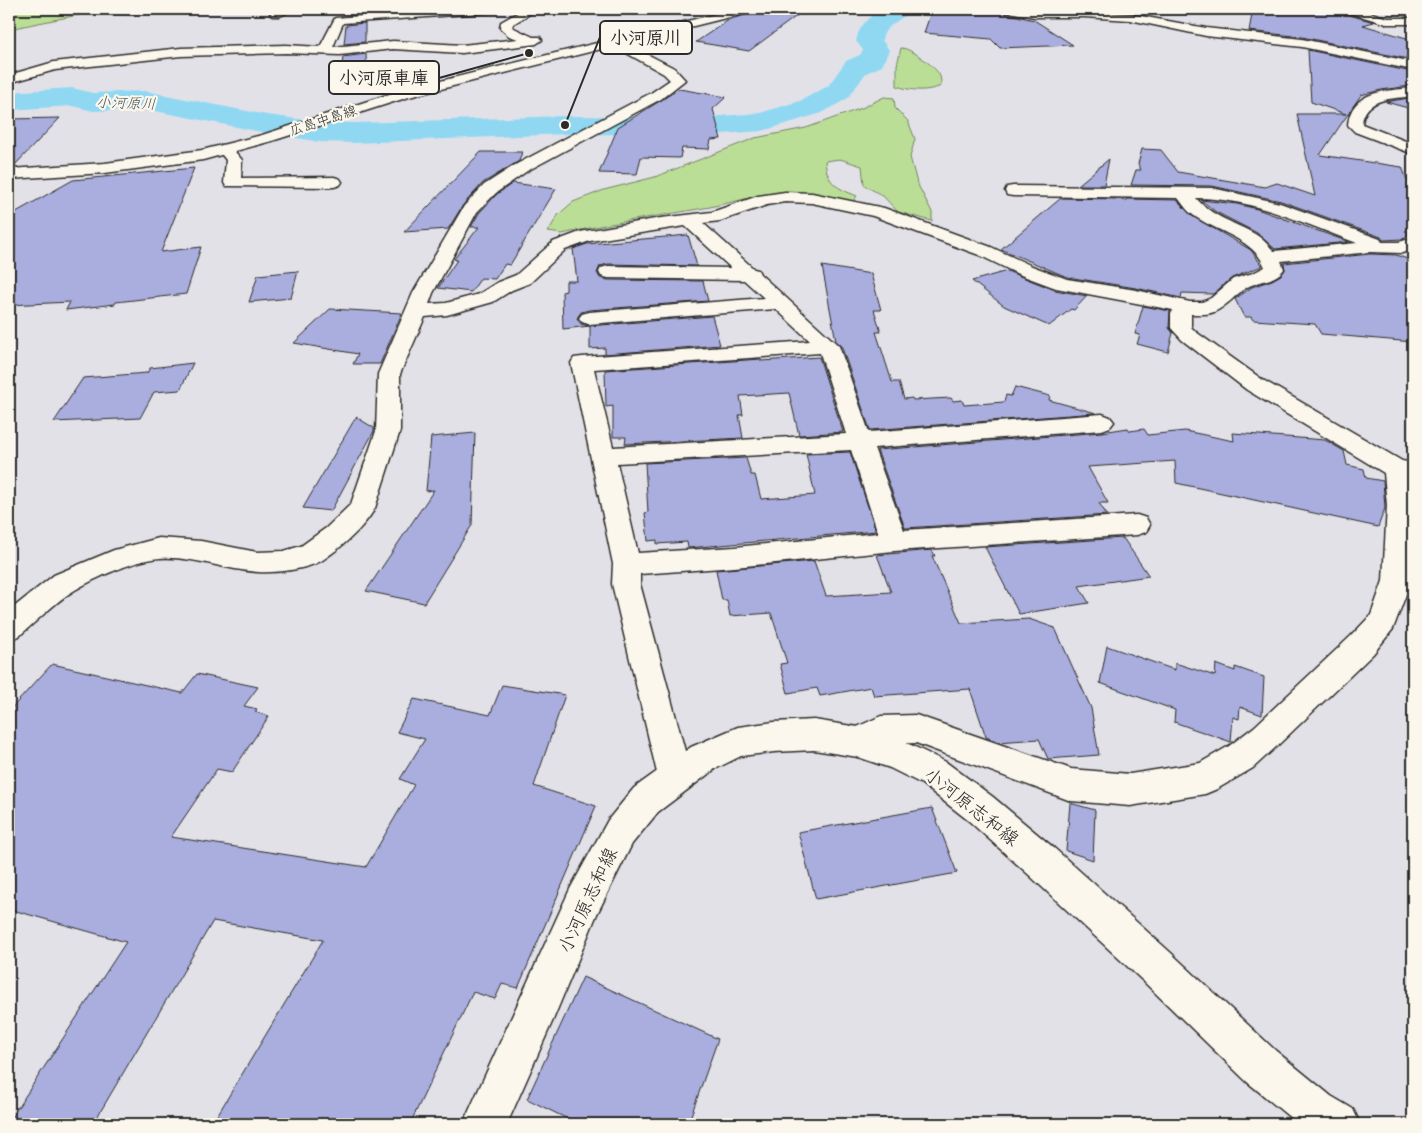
<svg xmlns="http://www.w3.org/2000/svg" width="1422" height="1133" font-family="Sriracha,'Klee One',sans-serif">
<style>
.green{fill:#bbde97;stroke:#738461}
.lines{fill:none;stroke-linecap:round;stroke-linejoin:round}
.river{fill:#90d8f2;fill-rule:evenodd}
.building{fill:#a9aedf;stroke:#2b2b2b}
.minor-casing{stroke:#2b2b2b;stroke-width:3}
.secondary-casing{stroke:#2b2b2b;stroke-width:3}
.primary-casing{stroke:#2b2b2b;stroke-width:3}
.minor{fill:#fbf7ec;fill-rule:evenodd}
.secondary{fill:#fbf7ec;fill-rule:evenodd}
.primary{fill:#fbf7ec;fill-rule:evenodd}
.labels{text-anchor:middle;stroke-width:4.5;stroke-linejoin:round;paint-order:stroke}
.far-street-label{font-size:14px;fill:#2b2b2b;stroke:#fbf7ec}
.far-water-label{font-size:15px;font-style:italic;fill:#44565d;stroke:#fbf7ec}
.near-street-label{font-size:19px;fill:#2b2b2b;stroke:#fbf7ec}
.leader{fill:none;stroke:#2b2b2b;stroke-width:2}
.callout-dot{fill:#2b2b2b;stroke:#fbf7ec;stroke-width:2}
.callout{fill:#fbf7ec;stroke:#2b2b2b;stroke-width:2}
.callout-label{font-size:18px;text-anchor:middle;font-weight:bold;fill:#2b2b2b}
</style>
<rect width="100%" height="100%" fill="#e2e1e8"/>
<filter id="ink" filterUnits="userSpaceOnUse"><feTurbulence type="fractalNoise" baseFrequency=".02" numOctaves="2"/><feDisplacementMap in="SourceGraphic" scale="10" xChannelSelector="R" yChannelSelector="G"/><feConvolveMatrix kernelMatrix="1 2 1 2 8 2 1 2 1" color-interpolation-filters="sRGB"/></filter>
<g filter="url(#ink)">
<g class="green">
<path d="M9,9H165L131,15L88,13L9,29Z"/>
<path d="M901,48C911,48 934,66 939,74C941,77 941,83 941,86C927,92 911,91 897,86V65Z"/>
<path d="M884,97L894,98L895,108L908,121L915,139L910,157L917,183L932,212V221L898,212L883,196L864,185L862,166L840,159L825,161C827,184 837,188 857,196L853,201L799,194L758,196L710,207L599,226L562,234L548,232L558,215L573,202L604,190L655,177L755,138L806,128L862,108Z"/>
</g>
<g class="lines">
<path class="river" d="M882,9H911C902,22 885,23 882,40L889,50L882,66L866,73L848,98L822,113L762,131L708,135L565,134L355,143L320,142L267,133L145,109L93,111L72,106L9,110V92L72,88L93,93L145,91L267,115L320,122L355,123L565,116L708,117L760,113L800,101L828,86L846,61L860,55L863,50L856,41C859,26 869,16 882,9Z"/>
</g>
<g class="building">
<path d="M758,9H806L749,51L696,42L730,19L754,13Z"/>
<path d="M932,9H987L994,12L1001,10L1004,13L1034,20L1073,45L1000,48L991,39L924,33Z"/>
<path d="M1253,9H1339L1342,13L1374,22L1363,25L1413,40V60L1302,37L1249,31Z"/>
<path d="M365,23V42L344,44L346,25Z"/>
<path d="M1308,50L1412,72L1410,86L1381,90L1361,95L1320,155L1402,167L1407,180L1410,181L1413,193V224L1405,231L1409,233L1403,239L1383,240L1381,237L1281,201L1212,186L1131,185L1136,170H1141L1138,164L1142,149L1161,150L1178,172L1265,187L1277,183L1315,196L1297,114H1346L1311,102Z"/>
<path d="M366,54L367,87L339,90L343,57Z"/>
<path d="M679,89L726,97L713,109L721,139L711,140L709,149L682,148L680,158L641,157L637,174L599,173L618,127Z"/>
<path d="M1409,98L1408,108L1386,102L1397,100Z"/>
<path d="M60,118L13,167H9V119Z"/>
<path d="M481,152H522L519,161L483,183L463,205L448,229L404,232Z"/>
<path d="M1109,159L1104,185H1078Z"/>
<path d="M194,168L161,252L201,247L186,294L116,302L115,304L66,310L70,302L9,305V216L73,180Z"/>
<path d="M513,183L556,189L510,265L505,264L495,279L481,278L471,292L438,288L457,260L454,259L479,227H471L479,213L497,194Z"/>
<path d="M1061,198L1118,199L1126,201V199L1177,200L1192,216L1251,250L1262,266L1232,278L1213,294L1182,293L1181,298L1136,288L1067,277L1001,249Z"/>
<path d="M1201,200L1237,204L1257,209L1349,242L1275,249L1257,233L1216,212Z"/>
<path d="M688,235L697,266L608,264L600,266L597,273L600,278L608,280L703,281L708,301L589,310L581,312L577,318L581,324L589,326L712,316L720,345L605,354V348L590,349V326L563,329L562,292L566,291V281H577L573,249L587,244Z"/>
<path d="M1370,254L1396,255L1413,261V342L1321,334L1315,324L1253,320L1251,317H1244L1235,299L1252,287L1272,280L1281,275L1285,270L1284,263Z"/>
<path d="M822,266L871,274L881,310H874L881,332H876L892,382H899L904,399L912,398L913,400L951,398L953,401L962,400L964,405L1004,402L1006,395L1011,396L1015,387L1050,396L1049,400L1096,413L870,430L841,345L836,341Z"/>
<path d="M298,271L291,298L249,302L258,275Z"/>
<path d="M1007,271L1055,290L1087,296L1074,310L1071,309L1049,326L1004,306L972,281Z"/>
<path d="M1143,306L1170,311L1169,328L1173,333L1168,352L1137,344L1140,335L1135,334Z"/>
<path d="M330,309L402,313L380,364H353L358,354L294,343Z"/>
<path d="M819,357L843,432L799,435L789,393L740,396L743,415H739L743,438L625,444L626,437H613V406L606,407L605,370L761,359V361Z"/>
<path d="M193,363L180,390L154,392L140,418L54,422L83,378L147,373L150,368Z"/>
<path d="M356,417L374,428V431L331,511L303,508Z"/>
<path d="M1128,428L1130,431L1144,429L1148,435L1185,431L1234,441L1233,433L1325,440L1344,451L1347,465L1364,469L1366,478L1383,481L1385,508L1378,527L1176,483L1175,461L1088,467L1108,503H1099L1107,515L905,528L877,450L1102,432Z"/>
<path d="M475,433L472,525L424,603L366,591L434,490L426,491L431,437Z"/>
<path d="M850,452L876,531L688,548L687,542L657,544V540L648,541L645,513L648,512L645,463L746,458L751,475H755L761,499L815,495L806,454Z"/>
<path d="M1123,538L1149,576L1079,586L1089,603L1019,614L985,547Z"/>
<path d="M932,550L935,556H932L961,623L1029,619L1055,628L1091,708L1099,755L1048,759L1039,739L998,742L986,737L970,689L874,696L871,687L820,696L817,688L788,693L780,664L787,663L771,613L730,616L727,600H722L716,570L814,561L826,596L891,592L877,555Z"/>
<path d="M1107,646L1175,670V663L1215,676L1216,664L1235,671V667L1264,677L1262,715L1240,707L1239,719L1233,717L1231,742L1174,722L1175,710L1100,683Z"/>
<path d="M52,664L182,693L197,674L258,687L244,706L257,709L255,712L269,716L232,772L217,769L171,837L366,867L414,785L400,779L425,739L397,732L414,699L490,715L502,685L565,695L534,786L596,806L518,988L502,984L495,999L473,992L410,1124H212L323,940L213,921L93,1124H9V1121L126,942L9,909V711Z"/>
<path d="M1070,803L1095,810L1093,860L1066,851Z"/>
<path d="M932,808L957,873L816,899L798,832Z"/>
<path d="M583,977L718,1039L688,1124H578L527,1099Z"/>
</g>
<g class="lines">
<g class="minor-casing">
<g id="minor">
<path d="M279,9H295L280,16H272L270,14Z"/>
<path d="M451,9H503L497,12L343,23L333,47L393,41L462,45L518,39L509,36L500,28L501,22L524,9H538L513,24L512,27L533,37H540L542,40L536,44L462,53L393,49L340,55L286,53L181,56L55,70L9,83V75L54,62L181,48L286,45L320,47L335,18Z"/>
<path d="M1002,9L1130,14L1206,28L1302,39L1413,62V70L1302,47L1206,36L1130,20L1085,17H1034L1004,11Z"/>
<path d="M1341,9H1358L1388,18H1413V24H1387L1343,11Z"/>
<path d="M616,38L674,68L685,80L661,99L527,171L496,193L477,212L433,293L429,304L446,303L479,294L498,282L516,275L553,242L580,232L661,218L712,212L758,196L785,192L812,193L884,208L991,247L1032,266L1067,279L1136,290L1190,302H1202L1211,298L1233,279L1253,273L1265,267C1253,238 1216,232 1193,215C1187,211 1183,204 1178,198L1013,196L1007,195L1005,191L1007,187L1013,186L1212,188L1280,203L1380,239L1382,242H1399L1413,238V250L1402,253L1370,252L1281,261L1284,269C1275,282 1258,280 1246,288C1235,295 1227,306 1214,312C1207,315 1199,314 1191,314V327L1196,332L1263,380L1402,461L1413,463V479H1410L1413,505L1411,581L1393,629L1373,654L1276,747L1253,768L1217,789L1205,794L1130,806L1071,801L916,743L885,744L858,757L846,752L842,742L846,732L881,716L916,715L1071,769L1130,774L1200,763L1229,746L1254,727L1351,636L1371,615L1383,581L1387,505L1384,473L1247,390L1182,340L1171,328V314L1173,310L1056,288L1018,274L979,255L873,216L812,203L785,202L767,205L720,221L703,223L754,269L758,270L760,274L839,346L869,432L1102,414L1110,417L1114,422L1110,427L1102,430L874,448L904,530L1137,515L1146,518L1150,525L1146,532L1137,535L894,551L735,567L640,574V584L692,777L687,788L675,793L663,788L658,777L612,584L613,564L571,363L574,358L582,357L810,341L776,309L589,324L582,322L579,318L582,314L589,312L764,298L744,280L608,278L601,276L599,272L601,268L608,266L731,268L685,226L590,241L565,250L530,283L512,290L493,302L447,315L425,317L400,374V431L375,508C364,528 340,549 321,561C305,570 275,573 258,572C225,570 193,556 160,558C137,559 95,578 75,590C56,601 36,622 19,636L9,640V611L54,575L114,550L159,538L201,541L257,552L284,551L301,546L326,528L351,504L376,431L378,374L413,293L464,206L484,185L515,165L651,93L670,80L664,74L612,45L610,42L612,39ZM1196,198C1252,198 1305,224 1357,243L1274,251C1268,245 1261,237 1253,233C1233,222 1211,216 1196,198ZM820,353L846,434L613,447L594,369ZM851,450L878,533L735,547L638,553L617,463Z"/>
<path d="M1413,88V96C1393,99 1364,97 1362,124L1413,144V154L1355,132L1348,125C1351,90 1386,91 1413,88Z"/>
<path d="M226,145L231,147L242,160L241,178L334,177L340,179L342,182L340,185L334,187L226,186L224,183L226,160L218,150L221,147Z"/>
</g>
</g>
<g class="secondary-casing">
<path id="secondary" d="M814,720L858,727L911,745L946,762L993,797L1054,848L1170,952L1276,1051L1331,1096L1353,1109L1360,1124H1298L1246,1081L1142,980L1028,874L969,821L922,784L890,768L858,757L814,750L774,752L741,756L715,769L658,812L632,844L597,914L553,1020L507,1124H463L570,889L608,820L634,788L691,747L726,732L738,727L774,722Z"/>
</g>
<g class="primary-casing">
<path id="primary" d="M737,9H756L754,11L409,97L272,141L203,160L105,173L9,179V169L105,163L202,150L262,135L399,91Z"/>
</g>
<use href="#minor" class="minor"/>
<use href="#secondary" class="secondary"/>
<use href="#primary" class="primary"/>
</g>
</g>
<g class="labels">
<g class="far-street-label">
<text transform="translate(323 120) rotate(-18)" y="5">広島中島線</text>
</g>
<g class="far-water-label">
<text transform="translate(126 103) rotate(2)" y="5">小河原川</text>
</g>
<g class="near-street-label">
<text transform="translate(972 806) rotate(38)" y="7">小河原志和線</text>
<text transform="translate(587 900) rotate(-65)" y="7">小河原志和線</text>
</g>
</g>
<path class="leader" d="M565 125L600 37M529 53L439 78"/>
<g class="callout-dot">
<circle cx="565" cy="125" r="5"/>
<circle cx="529" cy="53" r="5"/>
</g>
<g class="callout">
<rect x="600" y="21" width="92" height="33" rx="5"/>
<rect x="329" y="61" width="110" height="33" rx="5"/>
</g>
<g class="callout-label">
<text x="646" y="44">小河原川</text>
<text x="384" y="84">小河原車庫</text>
</g>
<rect width="1422" height="1133" fill="none" stroke="#fbf7ec" stroke-width="30"/>
<rect x="15" y="15" width="1392" height="1103" fill="none" stroke="#2b2b2b" stroke-width="2" filter="url(#ink)"/>
</svg>
